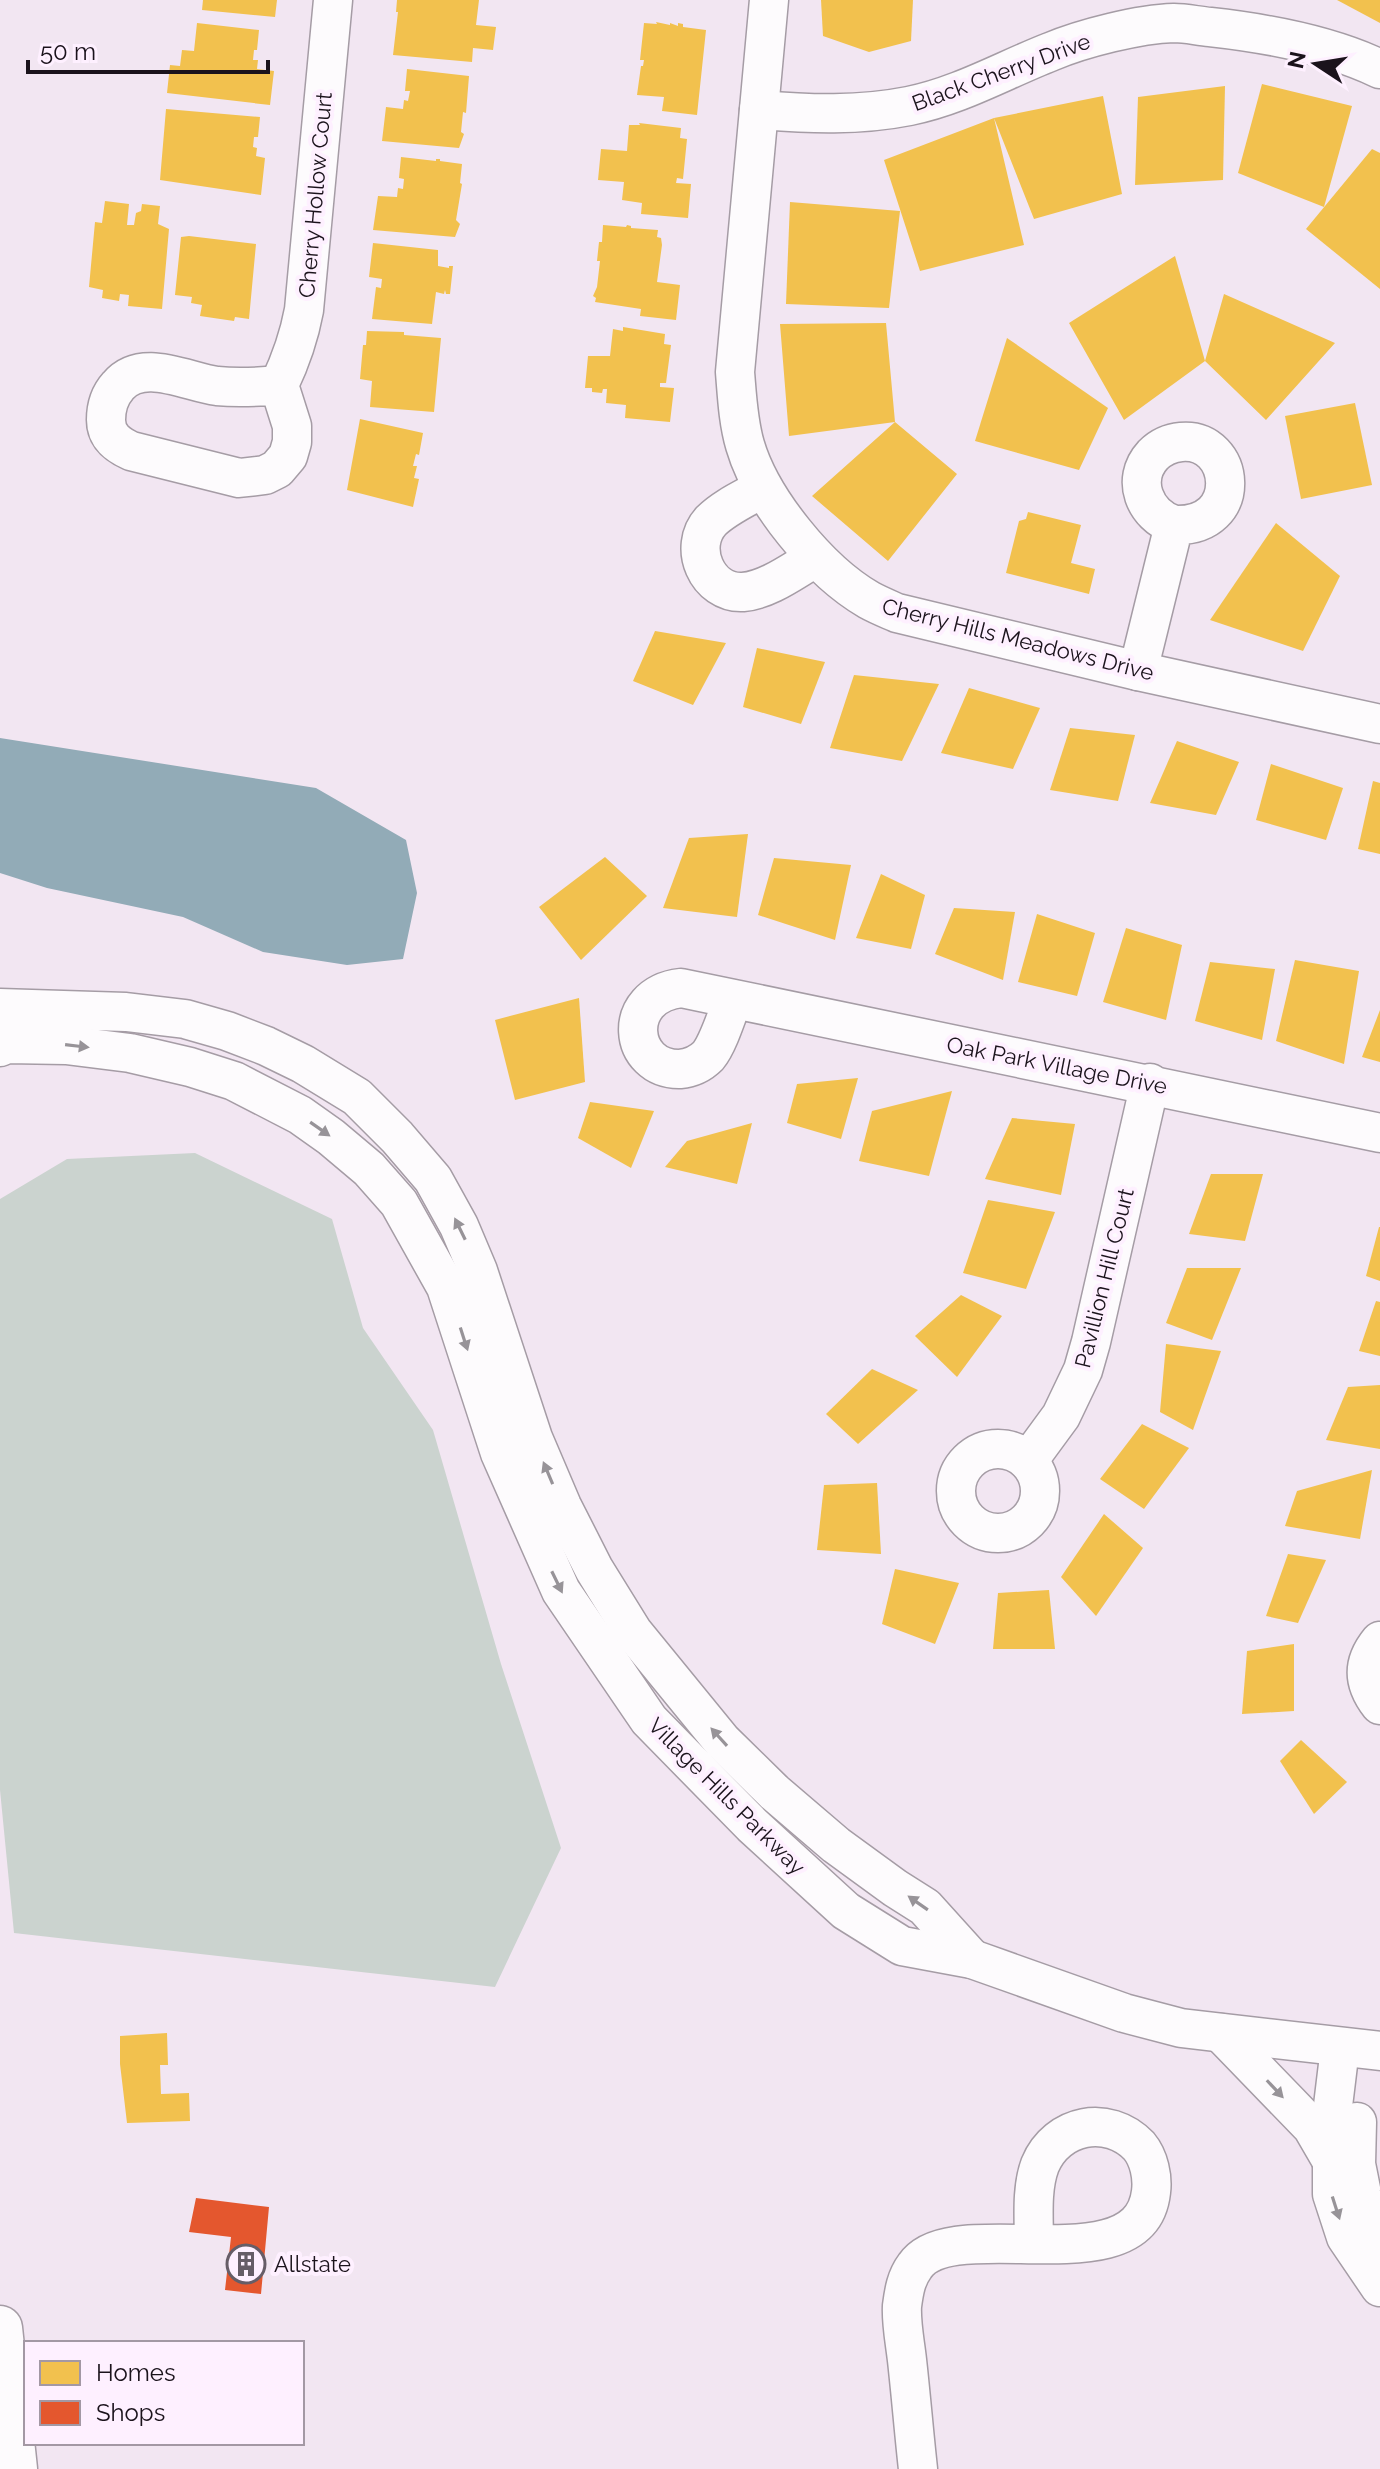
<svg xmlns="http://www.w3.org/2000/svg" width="1380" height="2469" font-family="Raleway,sans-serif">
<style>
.green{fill:#cbd3cf}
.water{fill:#92abb7}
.homes{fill:#f2c14e}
.shops{fill:#e4572e}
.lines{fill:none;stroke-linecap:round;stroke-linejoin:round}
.street-casing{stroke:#a59ca5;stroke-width:41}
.secondary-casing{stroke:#a59ca5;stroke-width:47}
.street{stroke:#fdfbfd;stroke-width:38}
.secondary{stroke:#fdfbfd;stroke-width:44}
.oneway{fill:#979398}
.labels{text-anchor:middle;stroke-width:8;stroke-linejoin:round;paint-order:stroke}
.street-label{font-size:22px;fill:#1b131c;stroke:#fef0ff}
.poi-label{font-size:22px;fill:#1b131c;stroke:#fef0ff;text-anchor:start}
</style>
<rect width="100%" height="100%" fill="#f2e6f2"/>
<path class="green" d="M195,1153L332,1219L363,1328L433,1430L501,1664L561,1848L495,1987L14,1933L0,1790V1199L67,1159Z"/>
<path class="water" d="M0,738L316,788L406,840L417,893L403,959L347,965L263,952L183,917L47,888L0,873Z"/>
<g class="homes">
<path d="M203,0H277L275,17L202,10Z"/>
<path d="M397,0H479L476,25L496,27L493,50L473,48L472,62L393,55L398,12H396Z"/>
<path d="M821,0H913L911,41L869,52L823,36Z"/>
<path d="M1337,0H1380V23Z"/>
<path d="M656,22L670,25V23L678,26V23L683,24V27L706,30L697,115L662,111L664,97L637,95L641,66H643L644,60H640L644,23L657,24Z"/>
<path d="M197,23L259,30L257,50H254L253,60H258L257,69L274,71L270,105L167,93L170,65L180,66L182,50L194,51Z"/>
<path d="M407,69L469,76L466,113L463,112L461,132L464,134L459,148L382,141L386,107L403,109L404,100L408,101L410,91H405Z"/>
<path d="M1262,84L1352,106L1324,207L1238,173Z"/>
<path d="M1225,86L1223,180L1135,185L1138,97Z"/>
<path d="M1103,96L1122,194L1034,219L994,118L1024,245L920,271L884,160L994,118Z"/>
<path d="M166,109L260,117L258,137H254L253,147L257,148L256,156L265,158L261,195L160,180Z"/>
<path d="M639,123L681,128L680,138L687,139L683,179L677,178L676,183L691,184L688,218L641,214L642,203L622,200L624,182L598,180L601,149L627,151L629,125H640Z"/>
<path d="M1372,149L1380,153V289L1306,229Z"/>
<path d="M401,157L436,161V159H440V161L462,164L460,183L462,184L456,220L460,224L455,237L373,230L378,196L397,197L398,188L403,189L404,179L399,178Z"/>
<path d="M105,201L129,204L127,225H134L136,213L141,211L142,204L160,206L158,224L169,229L162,309L128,306L129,295L120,294L119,301L102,298L103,290L89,287L95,222L102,223Z"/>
<path d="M790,202L900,211L889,308L786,304Z"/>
<path d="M603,225L626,227L627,225L631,226V228L658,230L657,237L661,238L662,245L657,282L680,285L676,320L640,316L641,309L595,302L596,298L593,296L597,287L600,261H597L599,242H602Z"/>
<path d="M189,236L256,244L249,319L235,317L234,321L200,316L202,305L191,303L192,297L175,295L181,237Z"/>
<path d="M373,243L438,250V266L449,268V266H453L450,294H446L445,290L444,294L436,292L432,324L372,319L376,287L381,288L382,279L369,277Z"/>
<path d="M1175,256L1205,361L1224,294L1335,343L1266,420L1205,361L1124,420L1069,323Z"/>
<path d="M886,323L895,422L957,474L888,561L812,496L895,422L789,436L780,324Z"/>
<path d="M623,327L665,334L664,344L671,345L666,383H660V387L674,388L670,422L625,418L626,405L606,403L607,389H603L602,393L592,392V388H585L588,356H610L613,329L623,331Z"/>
<path d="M367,331L404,332V335L441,338L434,412L370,407L372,381L360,379L363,345H366Z"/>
<path d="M1007,338L1108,408L1079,470L975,441Z"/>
<path d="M1355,403L1372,485L1301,499L1285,416Z"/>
<path d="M360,419L423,433L419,455L416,454L413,466H417L414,478L419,479L413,507L347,490Z"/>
<path d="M1028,512L1081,525L1071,563L1095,569L1089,594L1006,573L1019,521L1026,519Z"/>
<path d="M1276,523L1340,576L1303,651L1210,620Z"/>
<path d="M655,631L726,643L693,705L633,681Z"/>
<path d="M757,648L825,662L801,724L743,707Z"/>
<path d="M854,675L939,684L902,761L830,748Z"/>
<path d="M969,688L1040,708L1013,769L941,753Z"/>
<path d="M1070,728L1135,735L1118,801L1050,790Z"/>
<path d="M1177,741L1239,762L1216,815L1150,803Z"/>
<path d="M1271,764L1343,788L1326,840L1256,820Z"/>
<path d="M1373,781L1380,783V854L1358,849Z"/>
<path d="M748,834L737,917L663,908L689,838Z"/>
<path d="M605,857L647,896L581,960L539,907Z"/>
<path d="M774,858L851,865L835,940L758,915Z"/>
<path d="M881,874L925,895L911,949L856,938Z"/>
<path d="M954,908L1015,912L1003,980L935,954Z"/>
<path d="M1037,914L1095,933L1077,996L1018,982Z"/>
<path d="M1126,928L1182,945L1166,1020L1103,1002Z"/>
<path d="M1295,960L1359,971L1344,1064L1276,1041Z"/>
<path d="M1210,962L1275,969L1262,1040L1195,1021Z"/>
<path d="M579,998L585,1082L515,1100L495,1020Z"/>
<path d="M1380,1010V1062L1362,1057Z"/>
<path d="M858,1078L841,1139L787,1123L797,1084Z"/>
<path d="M952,1091L929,1176L859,1161L872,1111Z"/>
<path d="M590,1102L654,1111L631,1168L578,1138Z"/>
<path d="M1012,1118L1075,1124L1061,1195L985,1179Z"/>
<path d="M752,1123L737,1184L665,1167L687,1141Z"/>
<path d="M1211,1174H1263L1245,1241L1189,1234Z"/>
<path d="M988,1200L1055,1212L1026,1289L963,1273Z"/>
<path d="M1379,1227H1380V1281L1366,1276Z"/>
<path d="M1187,1268H1241L1212,1340L1166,1323Z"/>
<path d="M961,1295L1002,1316L957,1377L915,1336Z"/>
<path d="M1376,1301L1380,1302V1356L1359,1351Z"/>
<path d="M1166,1344L1221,1351L1193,1430L1160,1412Z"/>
<path d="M872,1369L918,1390L858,1444L826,1414Z"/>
<path d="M1380,1385V1449L1326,1440L1348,1387Z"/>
<path d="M1142,1424L1189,1448L1144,1509L1100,1479Z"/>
<path d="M1372,1470L1360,1539L1285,1526L1297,1491Z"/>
<path d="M877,1483L881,1554L817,1550L824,1485Z"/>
<path d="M1104,1514L1143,1548L1096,1616L1061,1577Z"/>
<path d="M1288,1554L1326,1560L1298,1623L1266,1616Z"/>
<path d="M895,1569L959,1583L935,1644L882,1624Z"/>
<path d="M1049,1590L1055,1649H993L998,1593Z"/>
<path d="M1294,1644V1711L1242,1714L1247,1651Z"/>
<path d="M1301,1740L1347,1782L1314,1814L1280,1761Z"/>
<path d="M167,2033L168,2065H160L161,2094L189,2093L190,2121L127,2123L120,2064V2036Z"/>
</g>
<path class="shops" d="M196,2198L269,2207L261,2294L225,2290L231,2237L189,2232Z"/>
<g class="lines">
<g class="street-casing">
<g id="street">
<path d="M769,0L735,372C737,396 738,421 745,445C761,500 819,571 869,600C878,605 888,609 897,613L1138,671L1380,724"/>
<path d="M759,110C809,114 859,116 909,106C959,96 1004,70 1050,52C1083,38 1139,24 1174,23C1186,23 1198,26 1210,27C1265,33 1330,45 1380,69"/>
<path d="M279,385C258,387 238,388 217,386C187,382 142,357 118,386C109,396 106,407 106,420C106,437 118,445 131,451L239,478L265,475L277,469L288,456L292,442V426L279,385C291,360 299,337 304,310L333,0"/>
<path d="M763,488C746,498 725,507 711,521C687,547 707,594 743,592C768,590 794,570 815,558"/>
<path d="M1138,671L1174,525C1246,528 1236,437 1181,442C1170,443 1161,447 1153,455C1130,480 1145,515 1174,525"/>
<path d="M733,999C727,1015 718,1044 708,1056C700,1064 691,1068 680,1069C628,1070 620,995 681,988L1380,1133"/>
<path d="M0,1008L126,1012L185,1019L227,1031L266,1046L303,1064L357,1097L397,1137L433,1179L459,1226L478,1271L533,1438L562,1506L594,1569L633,1632L722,1741L774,1792L836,1845L895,1888L925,1907L972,1959"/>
<path d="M0,1047L7,1044L66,1045L130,1053L190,1067L234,1081L300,1115L331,1137L369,1169L399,1203L446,1287L500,1453L561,1591L649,1720L752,1825L846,1911L902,1946L972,1959L1124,2013L1181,2028L1380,2051"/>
<circle cx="998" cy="1491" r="42"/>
<path d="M1028,1461L1061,1416L1083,1370L1091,1342L1150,1083"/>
<path d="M1380,1641C1362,1663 1363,1683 1380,1705"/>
<path d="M1221,2033L1312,2127L1330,2158"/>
<path d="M1340,2048L1332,2114V2194L1346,2237L1380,2287"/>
<path d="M1357,2122L1356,2164L1362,2194L1380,2244"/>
<path d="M918,2469C914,2433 911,2396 907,2360C905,2342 901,2323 902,2306C904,2291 906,2278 915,2266C952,2211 1140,2288 1151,2192C1153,2177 1149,2158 1139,2146C1108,2114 1057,2124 1040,2165C1031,2189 1034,2219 1034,2244"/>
</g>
</g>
<g class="secondary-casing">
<path id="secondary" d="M0,2328L15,2469"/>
</g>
<use href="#street" class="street"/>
<use href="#secondary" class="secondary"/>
</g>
<defs><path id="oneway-solid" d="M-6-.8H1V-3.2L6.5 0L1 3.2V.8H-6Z" transform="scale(2)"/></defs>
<g class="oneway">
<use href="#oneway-solid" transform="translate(77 1046) rotate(7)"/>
<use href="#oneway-solid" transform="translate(320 1129) rotate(35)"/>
<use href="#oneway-solid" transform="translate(460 1229) rotate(-116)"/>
<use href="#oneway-solid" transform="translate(464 1339) rotate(72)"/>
<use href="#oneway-solid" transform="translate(548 1473) rotate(-113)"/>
<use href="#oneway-solid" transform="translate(557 1582) rotate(64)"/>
<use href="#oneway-solid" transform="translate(719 1737) rotate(-132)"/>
<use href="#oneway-solid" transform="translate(918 1903) rotate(-145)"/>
<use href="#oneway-solid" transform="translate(1275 2089) rotate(47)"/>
<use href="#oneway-solid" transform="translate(1336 2208) rotate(72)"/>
</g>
<defs>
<g id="building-ring" transform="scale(2)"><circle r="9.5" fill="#fef0ff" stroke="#665d67" stroke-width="1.5"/><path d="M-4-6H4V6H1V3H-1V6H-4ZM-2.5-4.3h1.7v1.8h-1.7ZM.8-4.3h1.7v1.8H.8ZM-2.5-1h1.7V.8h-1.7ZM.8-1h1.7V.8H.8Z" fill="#665d67"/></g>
</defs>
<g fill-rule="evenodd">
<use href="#building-ring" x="246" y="2264"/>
</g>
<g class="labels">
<g class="street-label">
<text transform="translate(1001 72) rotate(-20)" y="8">Black Cherry Drive</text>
<text transform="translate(315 195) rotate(-85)" y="8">Cherry Hollow Court</text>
<text transform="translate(1018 639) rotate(14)" y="8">Cherry Hills Meadows Drive</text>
<text transform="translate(1057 1065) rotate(11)" y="8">Oak Park Village Drive</text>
<text transform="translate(1104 1278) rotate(-76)" y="8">Pavillion Hill Court</text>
<text transform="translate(727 1796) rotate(45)" y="8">Village Hills Parkway</text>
</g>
<g class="poi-label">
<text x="274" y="2272">Allstate</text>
</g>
</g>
<rect x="24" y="2341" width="280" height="104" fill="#fef0ff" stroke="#a398a4" stroke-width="2"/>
<rect x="40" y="2361" width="40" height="24" fill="#f2c14e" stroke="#a398a4" stroke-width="2"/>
<text x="96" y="2381" font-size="24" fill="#1b131c">Homes</text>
<rect x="40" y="2401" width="40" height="24" fill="#e4572e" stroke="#a398a4" stroke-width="2"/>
<text x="96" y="2421" font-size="24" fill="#1b131c">Shops</text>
<g transform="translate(1316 64) rotate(282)" stroke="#fef0ff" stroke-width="6" paint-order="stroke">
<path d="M0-6L14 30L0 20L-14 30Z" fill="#1b131c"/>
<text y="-12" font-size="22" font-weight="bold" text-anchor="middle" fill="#1b131c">N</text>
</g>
<path d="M28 60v12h240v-12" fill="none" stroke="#1b131c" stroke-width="4"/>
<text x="40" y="60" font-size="24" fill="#1b131c" stroke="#fef0ff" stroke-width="6" paint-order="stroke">50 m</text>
</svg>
